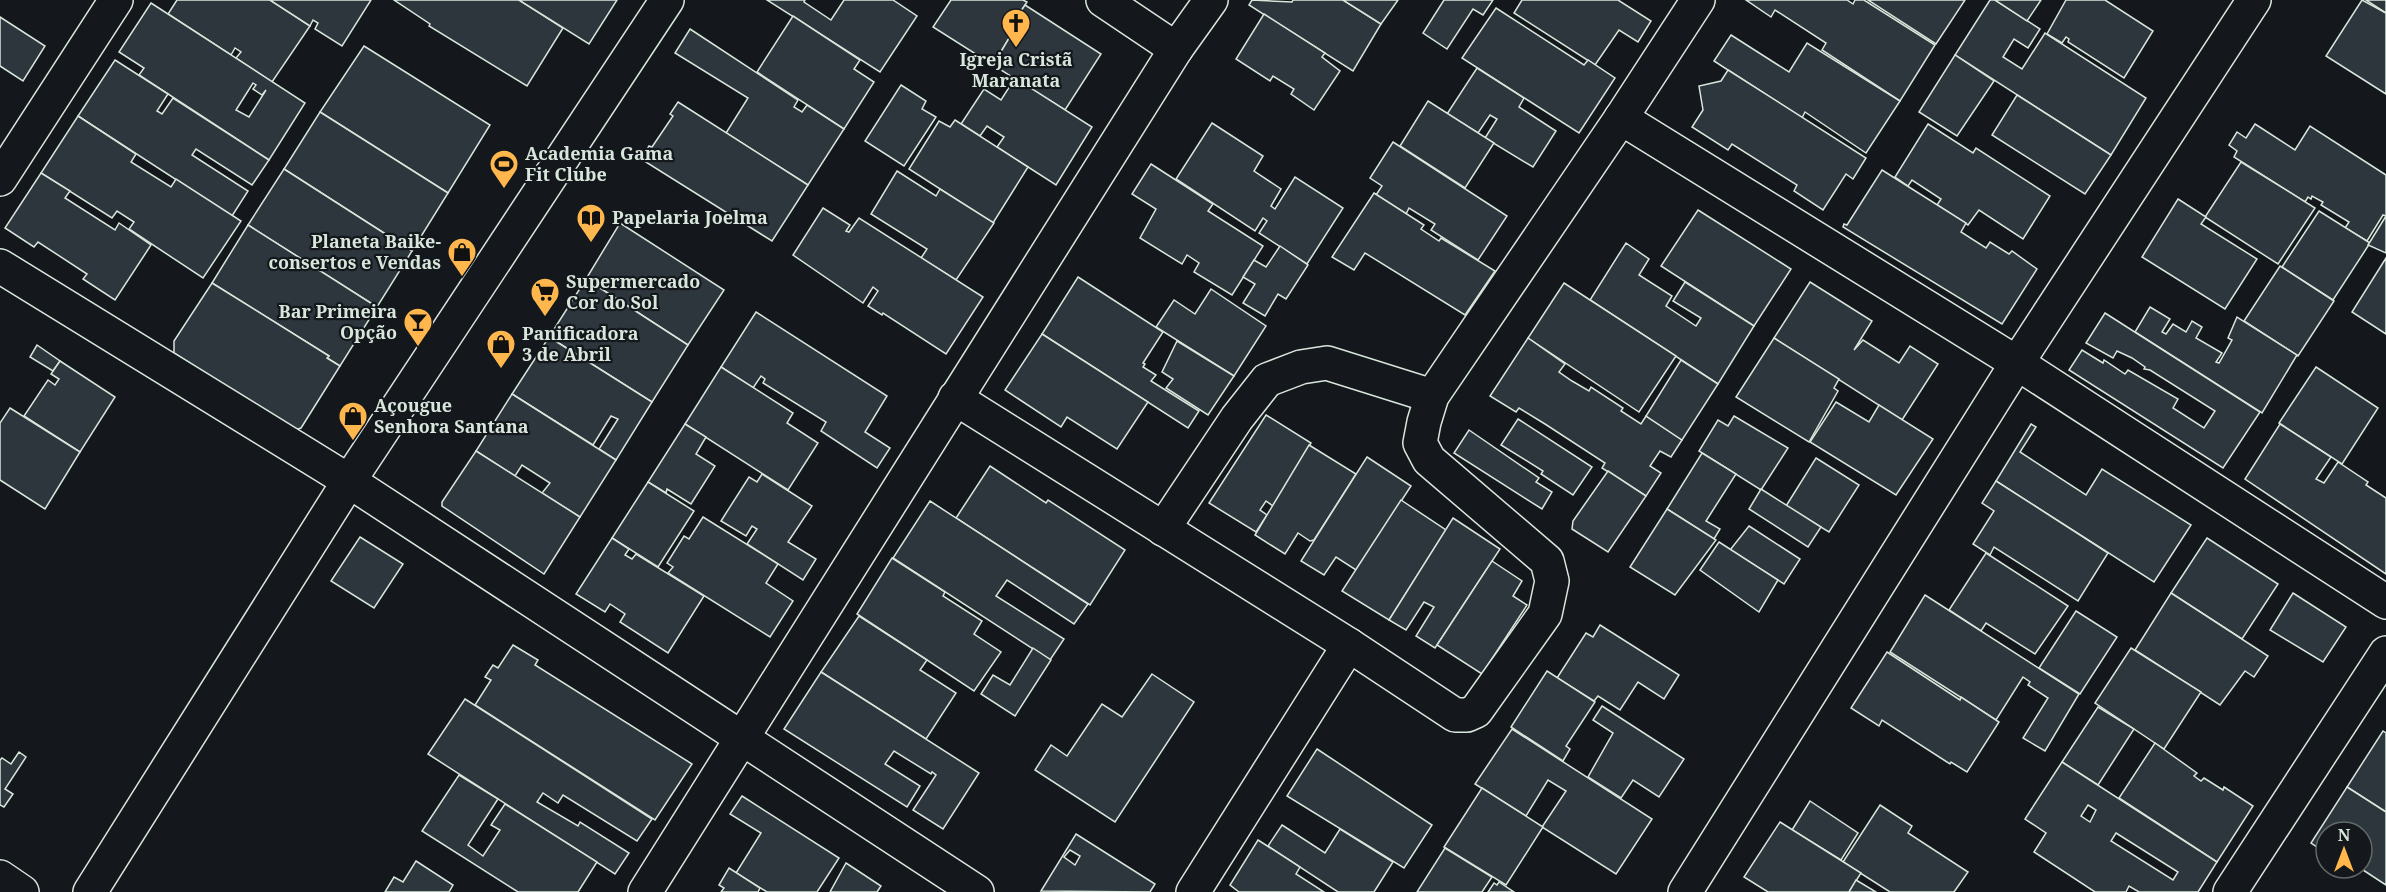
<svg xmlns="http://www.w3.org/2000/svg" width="2386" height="892" font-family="'Noto Serif',serif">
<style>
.building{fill:#2c363c;stroke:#d8e6dc;stroke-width:1.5;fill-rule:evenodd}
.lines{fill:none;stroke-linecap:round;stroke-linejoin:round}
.minor-casing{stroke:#d8e6dc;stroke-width:36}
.tertiary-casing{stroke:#d8e6dc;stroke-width:36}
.minor{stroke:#14181c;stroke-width:33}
.tertiary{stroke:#14181c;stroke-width:33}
.labels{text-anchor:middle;stroke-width:4.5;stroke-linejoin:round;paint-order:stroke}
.poi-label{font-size:18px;font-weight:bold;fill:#d8e6dc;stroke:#14181c;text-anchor:start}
</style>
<rect width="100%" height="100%" fill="#14181c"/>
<g class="building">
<path d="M177,0H270L310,26L272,82L236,58L241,52L235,48L231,55L168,14Z"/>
<path d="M270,0H371L342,46L315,29L318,23L313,20L310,26Z"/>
<path d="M394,0H519L563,28L527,86L429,26L430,24Z"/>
<path d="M519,0H617L589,44Z"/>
<path d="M767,0H805L804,2L831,20L844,0H893L917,16L880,72Z"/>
<path d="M951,0H1023L1027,2L1007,32L1011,35L993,65L933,27Z"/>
<path d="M1252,0L1292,2L1293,0H1343L1381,24L1353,71L1249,5Z"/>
<path d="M1343,0H1398L1381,24Z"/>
<path d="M1444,0H1493L1483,15L1473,9L1447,49L1423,33Z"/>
<path d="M1522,0H1618L1651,21L1638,42L1619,30L1595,65L1514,13Z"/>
<path d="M1746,0H1847L1853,4L1855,0H1864L1935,45L1900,101L1822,50L1826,43L1775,10L1771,17Z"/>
<path d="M1868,0H1965L1936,44Z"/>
<path d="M1990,0H1995L2040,29L2028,48L2014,39L2003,57L2022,69L2045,33L2146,98L2111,155L1955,55Z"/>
<path d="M1995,0H2041L2027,21Z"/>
<path d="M2066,0H2105L2153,31L2124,78L2068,42L2069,39L2066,37L2062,43L2047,34Z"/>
<path d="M2362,0L2386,13V94L2326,56Z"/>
<path d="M2366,0H2386V13Z"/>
<path d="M151,3L305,103L269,160L139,75L144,68L119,52ZM253,83L256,85L253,89L262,95L266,90L249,117L236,110Z"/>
<path d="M1025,5L1101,54L1065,110L993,65L1011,35L1007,32Z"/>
<path d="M1496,8L1584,65L1588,60L1615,78L1579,133L1462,58Z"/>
<path d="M1264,14L1325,53L1322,57L1340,71L1314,110L1291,94L1294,89L1273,76L1270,81L1236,59Z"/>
<path d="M793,16L860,60L854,69L874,82L844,129L757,72Z"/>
<path d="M0,17L45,46L23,81L0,66Z"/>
<path d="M690,29L798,100L794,107L802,112L807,105L844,129L808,185L726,133L748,98L675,53Z"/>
<path d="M1731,35L1789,72L1807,43L1900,101L1866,153L1805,112L1802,118L1714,61Z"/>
<path d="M364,46L490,125L448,193L320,112Z"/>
<path d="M1955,55L1994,81L1957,136L1919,112Z"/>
<path d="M115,60L168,94L157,111L162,114L173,98L269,160L252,185L196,149L192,155L248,191L232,216L78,116Z"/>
<path d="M1477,68L1524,98L1519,107L1556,131L1533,167L1485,138L1497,119L1490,115L1478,133L1447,114Z"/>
<path d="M1728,70L1866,158L1853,179L1846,174L1823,210L1794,191L1797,185L1732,144L1728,150L1692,127L1703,110L1699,86L1721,81Z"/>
<path d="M1015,78L1092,127L1056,185L997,147L1004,137L987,126L980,136L961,124L984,89L1001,100Z"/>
<path d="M901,85L926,101L922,109L936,117L904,166L865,141Z"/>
<path d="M2017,95L2111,155L2085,194L1992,135Z"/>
<path d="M1428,101L1494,143L1465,188L1400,146Z"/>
<path d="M678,102L808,185L772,241L641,159L649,146L652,147L673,116L670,114Z"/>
<path d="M320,112L448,193L412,251L284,169Z"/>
<path d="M78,116L136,154L131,162L171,187L176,179L241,221L203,278L129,229L134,222L117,211L112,218L41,173Z"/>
<path d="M955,120L1028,167L993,223L909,169L939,121L950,127Z"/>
<path d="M1212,123L1263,156L1254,171L1281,189L1271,206L1275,209L1295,177L1343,208L1307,264L1259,233L1267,221L1263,218L1255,231L1176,179Z"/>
<path d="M1928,124L1973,153L1976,148L2050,196L2023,239L1979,210L1968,225L1937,205L1941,199L1912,180L1908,186L1895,177Z"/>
<path d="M2255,124L2295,150L2310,126L2386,175V216L2383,215L2367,241L2345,228L2349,222L2321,205L2323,202L2312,196L2311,199L2308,197L2305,202L2234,157L2237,151L2229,145L2237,132L2246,138Z"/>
<path d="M1393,142L1507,216L1478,260L1431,230L1435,224L1409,208L1406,214L1376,195L1382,186L1370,178Z"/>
<path d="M2241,162L2315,208L2278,264L2205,217Z"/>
<path d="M1151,164L1213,204L1208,211L1263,246L1232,295L1194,272L1199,263L1187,255L1182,264L1140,238L1156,209L1132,194Z"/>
<path d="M284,169L412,251L377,307L248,225Z"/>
<path d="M1882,170L1966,223L1961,232L1986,248L1990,242L2009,254L2012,251L2037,269L2002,324L1843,227L1844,224L1847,225Z"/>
<path d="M897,171L936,196L940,189L994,223L956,280L921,258L927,249L871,214Z"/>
<path d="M41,173L70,191L65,198L115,230L119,223L151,245L115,300L83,279L87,274L38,242L34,247L5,228Z"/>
<path d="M1374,193L1424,225L1421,229L1439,241L1441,238L1495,271L1465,315L1365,253L1354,270L1332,257Z"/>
<path d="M2178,199L2206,217L2201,224L2257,259L2225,309L2142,257Z"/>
<path d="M823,208L850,225L846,231L849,232L859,218L983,297L946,354L883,313L882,315L868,306L878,291L873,287L863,303L793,255Z"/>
<path d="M1698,210L1791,269L1754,326L1661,266Z"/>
<path d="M2319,211L2370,243L2333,300L2282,267Z"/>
<path d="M2386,216V253L2368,245Z"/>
<path d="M620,223L724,290L688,345L586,279Z"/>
<path d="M248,225L377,307L340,366L327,358L329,356L212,283Z"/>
<path d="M1626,243L1649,259L1639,275L1672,296L1666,306L1696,326L1701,318L1673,301L1685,282L1754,326L1718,384L1590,300Z"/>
<path d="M1280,246L1308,265L1286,299L1278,294L1265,316L1243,303L1255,284L1243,277L1254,260L1266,267Z"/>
<path d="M2386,258V334L2352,312Z"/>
<path d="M2280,266L2334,301L2298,356L2244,321Z"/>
<path d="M1078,277L1163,332L1143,363L1145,364L1143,367L1156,375L1151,381L1199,411L1188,428L1042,334Z"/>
<path d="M586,279L688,345L652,402L549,337Z"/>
<path d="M1810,282L1872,321L1854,350L1863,340L1899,363L1910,346L1938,364L1902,420L1774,338Z"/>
<path d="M212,283L329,356L327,358L340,366L301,428L295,430L174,353V341Z"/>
<path d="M1564,283L1676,356L1639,412L1528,338Z"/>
<path d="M1211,289L1266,326L1234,376L1156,327L1174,300L1195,314Z"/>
<path d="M2150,307L2170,319L2162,332L2166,334L2173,324L2186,332L2192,321L2202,327L2196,338L2222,353L2216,362L2219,363L2232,340L2228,338L2237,317L2297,355L2262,413L2135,332Z"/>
<path d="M756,312L887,396L865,432L890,448L877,468L821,431L826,422L763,383L765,379L761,376L753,388L721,367Z"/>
<path d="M2105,313L2260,412L2223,468L2069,370L2082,350L2103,363L2104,360L2125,374L2128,370L2178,399L2173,408L2204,428L2215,411L2150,370L2144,369L2145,367L2132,358L2117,351L2113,358L2086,343Z"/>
<path d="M1042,334L1148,402L1117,449L1067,417L1061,427L1005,390Z"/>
<path d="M549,337L652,402L616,460L599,449L618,419L611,416L593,445L512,394Z"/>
<path d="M1528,338L1565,364L1559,372L1572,381L1589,391L1591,387L1623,408L1621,411L1641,424L1646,416L1682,440L1671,457L1660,451L1650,466L1661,473L1646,496L1602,468L1605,463L1545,424L1519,408L1516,412L1490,396Z"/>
<path d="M1774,338L1839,379L1834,388L1838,391L1809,442L1736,397Z"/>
<path d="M1177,341L1234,376L1208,415L1166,388L1173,379L1162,372Z"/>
<path d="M37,345L60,361L53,371L30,357Z"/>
<path d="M1681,360L1718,384L1682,440L1646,416Z"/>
<path d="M60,361L115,397L80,452L24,416L48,380L55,385L59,379L51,374Z"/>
<path d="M721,367L793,413L787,423L818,443L788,490L685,424Z"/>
<path d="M2316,367L2378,408L2342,464L2279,423Z"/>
<path d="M512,394L616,460L580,517L542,493L550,483L522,465L515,476L476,451Z"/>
<path d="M1836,402L1869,422L1879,405L1933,439L1896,495L1810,442Z"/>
<path d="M10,408L80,452L45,509L0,480V423Z"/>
<path d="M1266,415L1311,443L1273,506L1266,501L1260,510L1267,515L1256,532L1209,503Z"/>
<path d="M1734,416L1788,448L1761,490L1699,451L1718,420L1728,426Z"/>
<path d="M1518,419L1592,467L1573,495L1541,474L1543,471L1501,445Z"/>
<path d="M685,424L706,437L696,454L715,466L691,504L667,489L666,493L648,482Z"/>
<path d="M2031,424L2036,427L2020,452L2086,495L2102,469L2191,525L2154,582L1996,481Z"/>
<path d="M2280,424L2331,457L2316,479L2324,483L2338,462L2368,482L2366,485L2386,498V574L2245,479Z"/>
<path d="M1469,430L1539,478L1536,482L1552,492L1542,509L1454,453Z"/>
<path d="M1309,445L1356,474L1314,540L1310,541L1298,533L1285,554L1255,535Z"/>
<path d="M476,451L580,517L544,574L442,506V502Z"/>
<path d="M1702,453L1736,474L1706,521L1720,529L1714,539L1667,509Z"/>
<path d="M1367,457L1411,486L1356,570L1336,557L1324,575L1301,561Z"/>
<path d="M1816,458L1859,485L1829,532L1786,506Z"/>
<path d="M990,466L1046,503L1048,500L1125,550L1090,605L956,518Z"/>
<path d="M1608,471L1646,496L1608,552L1572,529L1573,521Z"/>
<path d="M762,474L812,506L788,542L816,559L803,580L747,544L757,529L752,526L746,536L721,521L749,477L757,482Z"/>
<path d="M1996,481L2108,553L2078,601L1994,547L1990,555L1973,544L1994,511L1982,503Z"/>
<path d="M648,482L694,511L658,567L612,538Z"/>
<path d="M1761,489L1821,527L1808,547L1749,509Z"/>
<path d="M1401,500L1446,530L1389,620L1342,591Z"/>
<path d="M930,501L1088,604L1074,624L1007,580L996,596L1064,639L1050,660L893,558Z"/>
<path d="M1667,509L1716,540L1675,595L1630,567Z"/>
<path d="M703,517L778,564L766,583L793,601L770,637L668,573L673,567L667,563L684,536L689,539Z"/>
<path d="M1453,518L1500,549L1435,648L1416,636L1434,607L1424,602L1406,630L1389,620Z"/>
<path d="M1749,526L1800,559L1784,584L1730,550Z"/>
<path d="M360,537L403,564L374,608L331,581Z"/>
<path d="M612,538L629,549L625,555L632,559L636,554L704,596L668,653L620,622L625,614L610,604L605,612L576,594Z"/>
<path d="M2207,538L2278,584L2242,639L2171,593Z"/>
<path d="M1719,542L1778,580L1759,612L1700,570Z"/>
<path d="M1986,553L2068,606L2035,654L1986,623L1981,631L1949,610Z"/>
<path d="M892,558L945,592L943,596L982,621L974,634L1001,652L974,691L857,614Z"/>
<path d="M1492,561L1522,581L1513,596L1527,605L1482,674L1437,645Z"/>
<path d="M2171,593L2268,656L2254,677L2245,671L2220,705L2135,650Z"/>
<path d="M2293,593L2346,627L2323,662L2270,630Z"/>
<path d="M1925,595L2079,694L2045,751L2023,738L2048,698L2028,685L2030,682L2023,677L1996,720L1890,652Z"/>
<path d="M2076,611L2117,637L2080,694L2039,668Z"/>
<path d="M859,616L927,660L920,670L956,693L926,739L821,672Z"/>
<path d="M1600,625L1679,675L1664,699L1638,682L1620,710L1598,696L1594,701L1557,678L1586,633L1593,637Z"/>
<path d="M513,645L538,660L535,665L692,764L655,820L475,705L491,680L485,677L493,665L498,668Z"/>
<path d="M1033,648L1051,660L1015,716L981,694L993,675L1010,685Z"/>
<path d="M2131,648L2201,692L2164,749L2095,703Z"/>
<path d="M1887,652L1960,700L1961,697L1999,722L1967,772L1951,762L1950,764L1882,720L1879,726L1851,708Z"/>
<path d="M1547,671L1595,702L1566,746L1570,749L1563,761L1511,727Z"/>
<path d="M821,672L979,773L943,829L913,810L936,775L932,772L931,774L894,751L885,764L920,786L907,807L784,729Z"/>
<path d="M1152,674L1194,702L1115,822L1035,770L1051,745L1067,756L1102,704L1122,717Z"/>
<path d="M465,699L652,819L637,841L563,795L558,803L543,793L537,802L578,826L580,822L629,853L615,874L428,754Z"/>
<path d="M1602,706L1684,759L1659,797L1633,780L1621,798L1588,777L1613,733L1593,720Z"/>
<path d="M2098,707L2134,729L2098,785L2062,762Z"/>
<path d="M1512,729L1652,819L1616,874L1542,827L1566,791L1548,780L1526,816L1475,784Z"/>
<path d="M2383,731L2386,733V812L2347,787Z"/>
<path d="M2155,743L2197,773L2194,776L2201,781L2204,778L2223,790L2224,787L2253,806L2217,862L2119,798Z"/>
<path d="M1317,749L1432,825L1404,868L1287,796Z"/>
<path d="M19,752L26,757L5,789L13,794L4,807L0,805V760L2,758L11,764Z"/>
<path d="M2062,762L2217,862L2198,892H2139L2129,886L2126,892H2095L2034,852L2046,833L2025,819ZM2088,805L2096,810L2090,822L2081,816ZM2116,833L2178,872L2173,880L2111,841Z"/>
<path d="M459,775L498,799L468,845L483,856L500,830L491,825L505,804L597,862L578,892H518L422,831Z"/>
<path d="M2347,787L2386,812V885L2360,868L2362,832H2326V853L2311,843Z"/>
<path d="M1482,788L1543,827L1506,885L1444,847Z"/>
<path d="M742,796L839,858L817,892H767L736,873L761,833L730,814Z"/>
<path d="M1810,801L1858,833L1841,860L1792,830Z"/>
<path d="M1880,805L1912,826L1908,833L1968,872L1954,892H1890L1843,862Z"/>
<path d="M1780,822L1861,873L1849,892H1768L1744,877Z"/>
<path d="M1282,825L1325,853L1340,829L1393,862L1374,892H1338L1268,846Z"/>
<path d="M1076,834L1155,884L1150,892L1041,891ZM1070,850L1080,856L1075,865L1064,857Z"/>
<path d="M1258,840L1300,867L1296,874L1324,892H1239L1230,885Z"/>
<path d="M1445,848L1492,877L1482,892H1417Z"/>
<path d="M416,861L453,885L449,892H385L394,877L403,882Z"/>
<path d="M846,863L881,886L877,892H830Z"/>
<path d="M729,868L760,888L758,892H721L724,888L719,885Z"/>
<path d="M1856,880L1876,892H1849Z"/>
<path d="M1499,882L1514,892H1488L1494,883L1497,885Z"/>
</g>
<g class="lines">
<g class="minor-casing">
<g id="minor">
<path d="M1103,0L1176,49"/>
<path d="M1621,118L2017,363L2386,602"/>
<path d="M0,179L116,0"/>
<path d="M0,266L349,481L977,892"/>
<path d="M955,398L1349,645L1455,715H1467L1476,711L1545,614L1552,581L1547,561L1429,460L1420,443L1424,422L1432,396L1621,118L1698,0"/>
<path d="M1163,529L1237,418L1267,380L1301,367L1327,363L1432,396"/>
<path d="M0,877L22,892"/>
<path d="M645,892L1176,49L1211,0"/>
<path d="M1193,892L1349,645"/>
<path d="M1685,892L2017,363L2254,0"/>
<path d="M2230,892L2386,653"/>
</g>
</g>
<g class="tertiary-casing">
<path id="tertiary" d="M90,892L349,481L667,0"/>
</g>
<use href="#minor" class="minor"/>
<use href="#tertiary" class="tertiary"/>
</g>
<defs>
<g id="church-pin" transform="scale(1.5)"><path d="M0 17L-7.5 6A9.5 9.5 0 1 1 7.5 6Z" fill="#ffb74d" stroke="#14181c"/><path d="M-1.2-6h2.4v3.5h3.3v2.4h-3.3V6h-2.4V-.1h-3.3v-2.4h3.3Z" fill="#111"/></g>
<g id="stadium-pin" transform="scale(1.5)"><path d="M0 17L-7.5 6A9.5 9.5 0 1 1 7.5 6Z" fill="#ffb74d" stroke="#14181c"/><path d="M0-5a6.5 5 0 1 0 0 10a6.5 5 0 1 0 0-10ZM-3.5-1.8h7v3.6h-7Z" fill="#111"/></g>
<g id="library-pin" transform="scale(1.5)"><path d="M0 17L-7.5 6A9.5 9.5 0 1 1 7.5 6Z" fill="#ffb74d" stroke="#14181c"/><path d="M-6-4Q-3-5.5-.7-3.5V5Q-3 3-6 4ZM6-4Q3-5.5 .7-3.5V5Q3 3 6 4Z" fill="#111"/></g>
<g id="shop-pin" transform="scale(1.5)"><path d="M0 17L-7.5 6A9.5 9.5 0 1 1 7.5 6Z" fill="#ffb74d" stroke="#14181c"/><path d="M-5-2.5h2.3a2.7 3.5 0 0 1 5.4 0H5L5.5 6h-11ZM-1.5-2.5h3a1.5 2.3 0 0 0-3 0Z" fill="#111"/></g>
<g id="supermarket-pin" transform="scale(1.5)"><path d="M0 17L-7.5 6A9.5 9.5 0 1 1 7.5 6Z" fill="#ffb74d" stroke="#14181c"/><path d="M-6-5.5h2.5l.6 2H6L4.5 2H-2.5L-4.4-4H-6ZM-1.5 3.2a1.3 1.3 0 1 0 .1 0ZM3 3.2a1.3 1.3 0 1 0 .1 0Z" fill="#111"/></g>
<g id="bar-pin" transform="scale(1.5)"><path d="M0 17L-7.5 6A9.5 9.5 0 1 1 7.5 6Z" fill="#ffb74d" stroke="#14181c"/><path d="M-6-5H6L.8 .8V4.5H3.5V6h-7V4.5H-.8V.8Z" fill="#111"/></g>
</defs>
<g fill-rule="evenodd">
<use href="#church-pin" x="1016" y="23"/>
<use href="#stadium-pin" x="504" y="164"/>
<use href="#library-pin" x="591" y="218"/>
<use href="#shop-pin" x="462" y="252"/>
<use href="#supermarket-pin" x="545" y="292"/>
<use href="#bar-pin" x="418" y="322"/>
<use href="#shop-pin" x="501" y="344"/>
<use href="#shop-pin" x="353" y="416"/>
</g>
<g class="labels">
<g class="poi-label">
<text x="1016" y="66" text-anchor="middle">Igreja Cristã<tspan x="1016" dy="21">Maranata</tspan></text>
<text x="525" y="160">Academia Gama<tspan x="525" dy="21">Fit Clube</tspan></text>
<text x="612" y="224">Papelaria Joelma</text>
<text x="441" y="248" text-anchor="end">Planeta Baike-<tspan x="441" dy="21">consertos e Vendas</tspan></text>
<text x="566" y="288">Supermercado<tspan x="566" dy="21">Cor do Sol</tspan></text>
<text x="397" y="318" text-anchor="end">Bar Primeira<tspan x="397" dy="21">Opção</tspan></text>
<text x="522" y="340">Panificadora<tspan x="522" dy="21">3 de Abril</tspan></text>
<text x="374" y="412">Açougue<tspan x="374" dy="21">Senhora Santana</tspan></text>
</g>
</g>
<g transform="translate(2344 850)"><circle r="28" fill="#14181c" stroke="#626a69" stroke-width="1.5"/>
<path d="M0-4.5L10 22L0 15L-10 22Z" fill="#ffb74d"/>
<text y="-9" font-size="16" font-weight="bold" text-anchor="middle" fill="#d8e6dc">N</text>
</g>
</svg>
